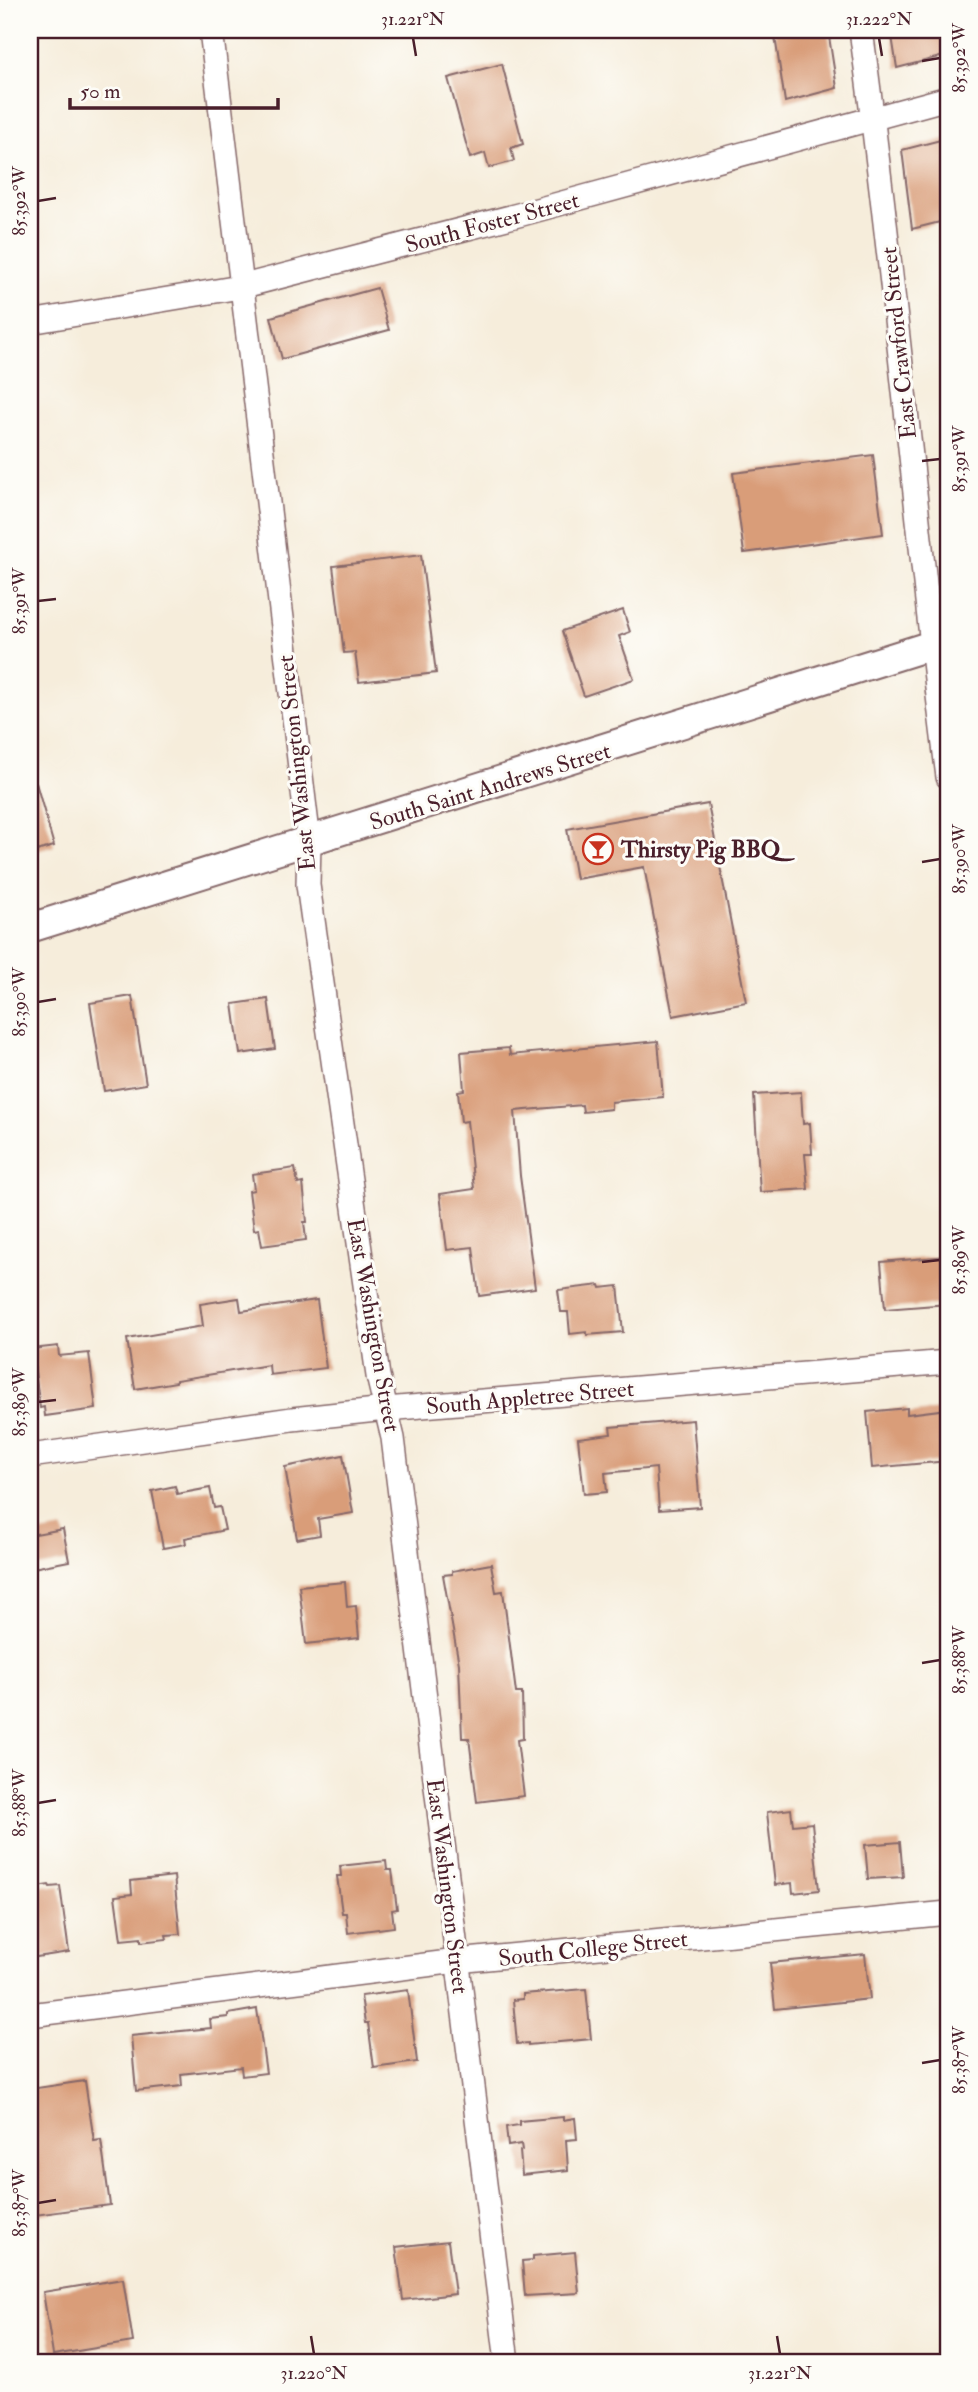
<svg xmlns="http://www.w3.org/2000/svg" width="978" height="2392" font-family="'IM FELL Double Pica',serif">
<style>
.building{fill:#d99d79}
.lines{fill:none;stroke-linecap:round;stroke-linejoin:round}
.minor-casing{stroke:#866769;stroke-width:26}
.tertiary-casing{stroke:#866769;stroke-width:32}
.minor{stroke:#fff;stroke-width:23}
.tertiary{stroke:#fff;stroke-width:28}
.ticks{fill:none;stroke:#4a1f2b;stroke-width:2.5}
.labels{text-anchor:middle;stroke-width:6;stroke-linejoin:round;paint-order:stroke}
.street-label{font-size:23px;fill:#4a1f2b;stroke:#fdfcf7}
.poi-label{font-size:23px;font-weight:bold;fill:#4a1f2b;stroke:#fdfcf7;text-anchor:start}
.neatline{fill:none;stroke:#4a1f2b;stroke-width:2.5}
.ticks-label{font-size:18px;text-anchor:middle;fill:#4a1f2b}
</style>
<rect width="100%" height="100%" fill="#fdfcf7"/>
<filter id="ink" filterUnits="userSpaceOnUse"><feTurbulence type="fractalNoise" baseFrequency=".0143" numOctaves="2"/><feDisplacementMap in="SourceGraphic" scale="14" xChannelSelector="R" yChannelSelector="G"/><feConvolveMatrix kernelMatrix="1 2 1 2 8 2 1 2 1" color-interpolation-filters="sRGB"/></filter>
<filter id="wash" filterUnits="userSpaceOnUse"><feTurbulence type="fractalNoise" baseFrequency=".00686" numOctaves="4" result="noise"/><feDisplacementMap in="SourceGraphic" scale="28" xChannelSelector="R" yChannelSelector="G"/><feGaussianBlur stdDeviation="1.57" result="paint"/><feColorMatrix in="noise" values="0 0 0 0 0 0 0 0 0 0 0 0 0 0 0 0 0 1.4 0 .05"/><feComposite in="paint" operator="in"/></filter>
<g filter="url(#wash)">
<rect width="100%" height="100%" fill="#f6eddb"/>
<g id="blocks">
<g class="building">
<path d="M774,30H828L837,88L785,102Z"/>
<path d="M891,30H948V55L897,68Z"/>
<path d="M502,64L523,144L511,148L514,161L489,168L485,153L470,158L448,78Z"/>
<path d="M948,138V220L912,229L902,150Z"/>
<path d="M377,288L389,330L282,359L271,317Z"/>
<path d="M873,455L883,534L744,553L733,473Z"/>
<path d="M421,555L436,673L359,682L355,652L344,653L333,566Z"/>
<path d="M623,610L630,632L619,636L634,679L584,696L562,631Z"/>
<path d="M30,783H36L54,846L30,853Z"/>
<path d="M708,804L746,1002L673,1016L644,867L576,879L567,829Z"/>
<path d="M132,996L146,1084L104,1091L90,1003Z"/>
<path d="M268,999L275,1049L240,1054L233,1004Z"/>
<path d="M658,1041L663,1097L611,1102V1109L583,1112L582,1105L515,1111L520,1176L535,1288L479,1296L473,1247L447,1250L440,1194L474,1189L467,1121L461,1122L458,1091L464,1090L461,1052L509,1048L510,1055Z"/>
<path d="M801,1092L803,1124L810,1123L812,1154H805L808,1189L760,1192L754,1095Z"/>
<path d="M295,1168L298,1184L303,1183L307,1222H304L306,1240L262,1246L259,1229L254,1230L249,1191L254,1190L252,1174Z"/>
<path d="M948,1256V1304L885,1309L881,1262Z"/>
<path d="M600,1285L601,1288L618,1286L623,1332L587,1335V1332L570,1334L568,1312H561L558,1290Z"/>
<path d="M239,1298L241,1311L317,1300L326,1368L270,1375L269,1365L176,1380V1382L135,1389L127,1339L203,1326L200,1304Z"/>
<path d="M58,1346L59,1356L89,1353L96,1409L45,1416L44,1407L40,1408L32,1349Z"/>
<path d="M907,1408V1414L948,1409V1461L872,1468L867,1412Z"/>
<path d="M693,1420L700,1507L659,1510L656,1468L605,1473L607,1492L584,1494L578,1438L611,1434L610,1427Z"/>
<path d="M343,1455L353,1513L318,1519L320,1535L297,1539L285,1467Z"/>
<path d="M175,1486L177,1494L210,1488L214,1508L220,1507L225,1530L185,1538L186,1544L163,1548L152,1491Z"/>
<path d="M63,1529L69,1561L33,1568L30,1535Z"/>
<path d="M491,1564L496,1592L503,1591L516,1693H522L523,1739L517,1740L524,1796L477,1802L469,1738H462L459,1664L443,1575L452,1574V1571Z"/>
<path d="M345,1582L347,1607L356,1606L359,1638L306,1644L299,1586Z"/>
<path d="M791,1809L793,1825L812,1823L819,1890L793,1893L792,1883L775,1885L767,1812Z"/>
<path d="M900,1842L903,1877L868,1879L865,1845Z"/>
<path d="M386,1861L387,1870H392L397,1909L392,1910L394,1927L348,1933L346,1913H342L337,1876H341L340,1866Z"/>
<path d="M174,1876L180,1934L166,1935L167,1939L141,1942V1938L121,1940L115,1896L132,1894L131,1881Z"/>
<path d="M49,1885L50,1887L60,1886L69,1952L30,1958V1888Z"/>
<path d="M865,1954L870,1999L775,2009L770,1963Z"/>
<path d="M586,1989L591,2039L528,2045V2043L517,2044L513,2000L523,1999V1994Z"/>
<path d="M408,1990L417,2062L374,2068L368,2023H365L361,1996Z"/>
<path d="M257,2009L266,2073L242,2076L241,2067L181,2074L182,2086L136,2091L131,2036L211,2028L210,2019L228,2017V2014Z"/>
<path d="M85,2081L94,2141L101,2140L110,2205L35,2215L30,2175V2089Z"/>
<path d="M563,2117V2120L575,2118L577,2139L566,2140L568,2170L522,2175L520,2151L522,2150L521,2144L508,2146L506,2127L519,2125V2121Z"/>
<path d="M448,2241L455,2294L403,2300L396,2247Z"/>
<path d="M575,2252L579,2293L525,2296L522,2261L533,2260V2256Z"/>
<path d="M123,2279L133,2342L53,2355L43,2292Z"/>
</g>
</g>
</g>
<g filter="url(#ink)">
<use href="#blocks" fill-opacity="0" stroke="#866769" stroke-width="2"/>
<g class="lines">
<g class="minor-casing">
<g id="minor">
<path d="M211,30L309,842L308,885L378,1376L393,1438L507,2362"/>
<path d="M861,30C895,278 916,528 948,777"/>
<path d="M30,322L240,287L522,214L948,98"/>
<path d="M30,1456L292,1419L386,1409L948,1362"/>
<path d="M30,2015L457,1961L948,1913"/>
</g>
</g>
<g class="tertiary-casing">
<path id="tertiary" d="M30,928C337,834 643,738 948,640"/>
</g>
<use href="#minor" class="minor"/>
<use href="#tertiary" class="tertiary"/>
</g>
</g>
<path class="ticks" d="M413,38L416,56M879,38L882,56M922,61L940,58M38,201L56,198M922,461L940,459M38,601L56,599M922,862L940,859M38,1002L56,999M922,1262L940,1260M38,1402L56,1400M922,1663L940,1660M38,1803L56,1800M922,2063L940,2060M38,2203L56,2200M311,2336L314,2354M777,2336L780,2354"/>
<defs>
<g id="bar-ring" transform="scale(1.575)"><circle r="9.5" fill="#fdfcf7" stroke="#c8321e" stroke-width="1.5"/><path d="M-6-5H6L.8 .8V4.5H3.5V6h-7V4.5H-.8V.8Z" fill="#c8321e"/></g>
</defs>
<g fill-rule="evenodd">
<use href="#bar-ring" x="598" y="849"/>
</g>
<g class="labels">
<g class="street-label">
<text transform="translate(492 222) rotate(-15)" y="8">South Foster Street</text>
<text transform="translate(898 343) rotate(-96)" y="8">East Crawford Street</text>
<text transform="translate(296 763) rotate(-96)" y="8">East Washington Street</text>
<text transform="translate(490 786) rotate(-17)" y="8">South Saint Andrews Street</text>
<text transform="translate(374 1325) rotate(80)" y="8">East Washington Street</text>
<text transform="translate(530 1397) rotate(-5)" y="8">South Appletree Street</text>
<text transform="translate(448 1886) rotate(83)" y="8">East Washington Street</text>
<text transform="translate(593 1948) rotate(-6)" y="8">South College Street</text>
</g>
<g class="poi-label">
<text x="621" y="857">Thirsty Pig BBQ</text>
</g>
</g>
<rect width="978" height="2392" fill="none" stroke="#fdfcf7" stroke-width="77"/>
<path d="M70 98v10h208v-10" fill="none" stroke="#4a1f2b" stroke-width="3.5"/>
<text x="80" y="98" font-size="21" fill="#4a1f2b" stroke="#fdfcf7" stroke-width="5" paint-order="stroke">50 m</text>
<rect x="38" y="38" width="902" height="2316" class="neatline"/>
<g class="ticks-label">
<text x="413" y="25">31.221°N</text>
<text x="879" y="25">31.222°N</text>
<text transform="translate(959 58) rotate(-90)" y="6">85.392°W</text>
<text transform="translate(19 201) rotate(-90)" y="6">85.392°W</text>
<text transform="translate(959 459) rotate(-90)" y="6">85.391°W</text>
<text transform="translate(19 601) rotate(-90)" y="6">85.391°W</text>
<text transform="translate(959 859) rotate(-90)" y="6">85.390°W</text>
<text transform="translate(19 1002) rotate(-90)" y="6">85.390°W</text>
<text transform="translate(959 1260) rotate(-90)" y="6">85.389°W</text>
<text transform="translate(19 1402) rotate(-90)" y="6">85.389°W</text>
<text transform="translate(959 1660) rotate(-90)" y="6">85.388°W</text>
<text transform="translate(19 1803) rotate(-90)" y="6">85.388°W</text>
<text transform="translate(959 2060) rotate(-90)" y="6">85.387°W</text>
<text transform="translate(19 2203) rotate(-90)" y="6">85.387°W</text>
<text x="314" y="2379">31.220°N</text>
<text x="780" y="2379">31.221°N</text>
</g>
</svg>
